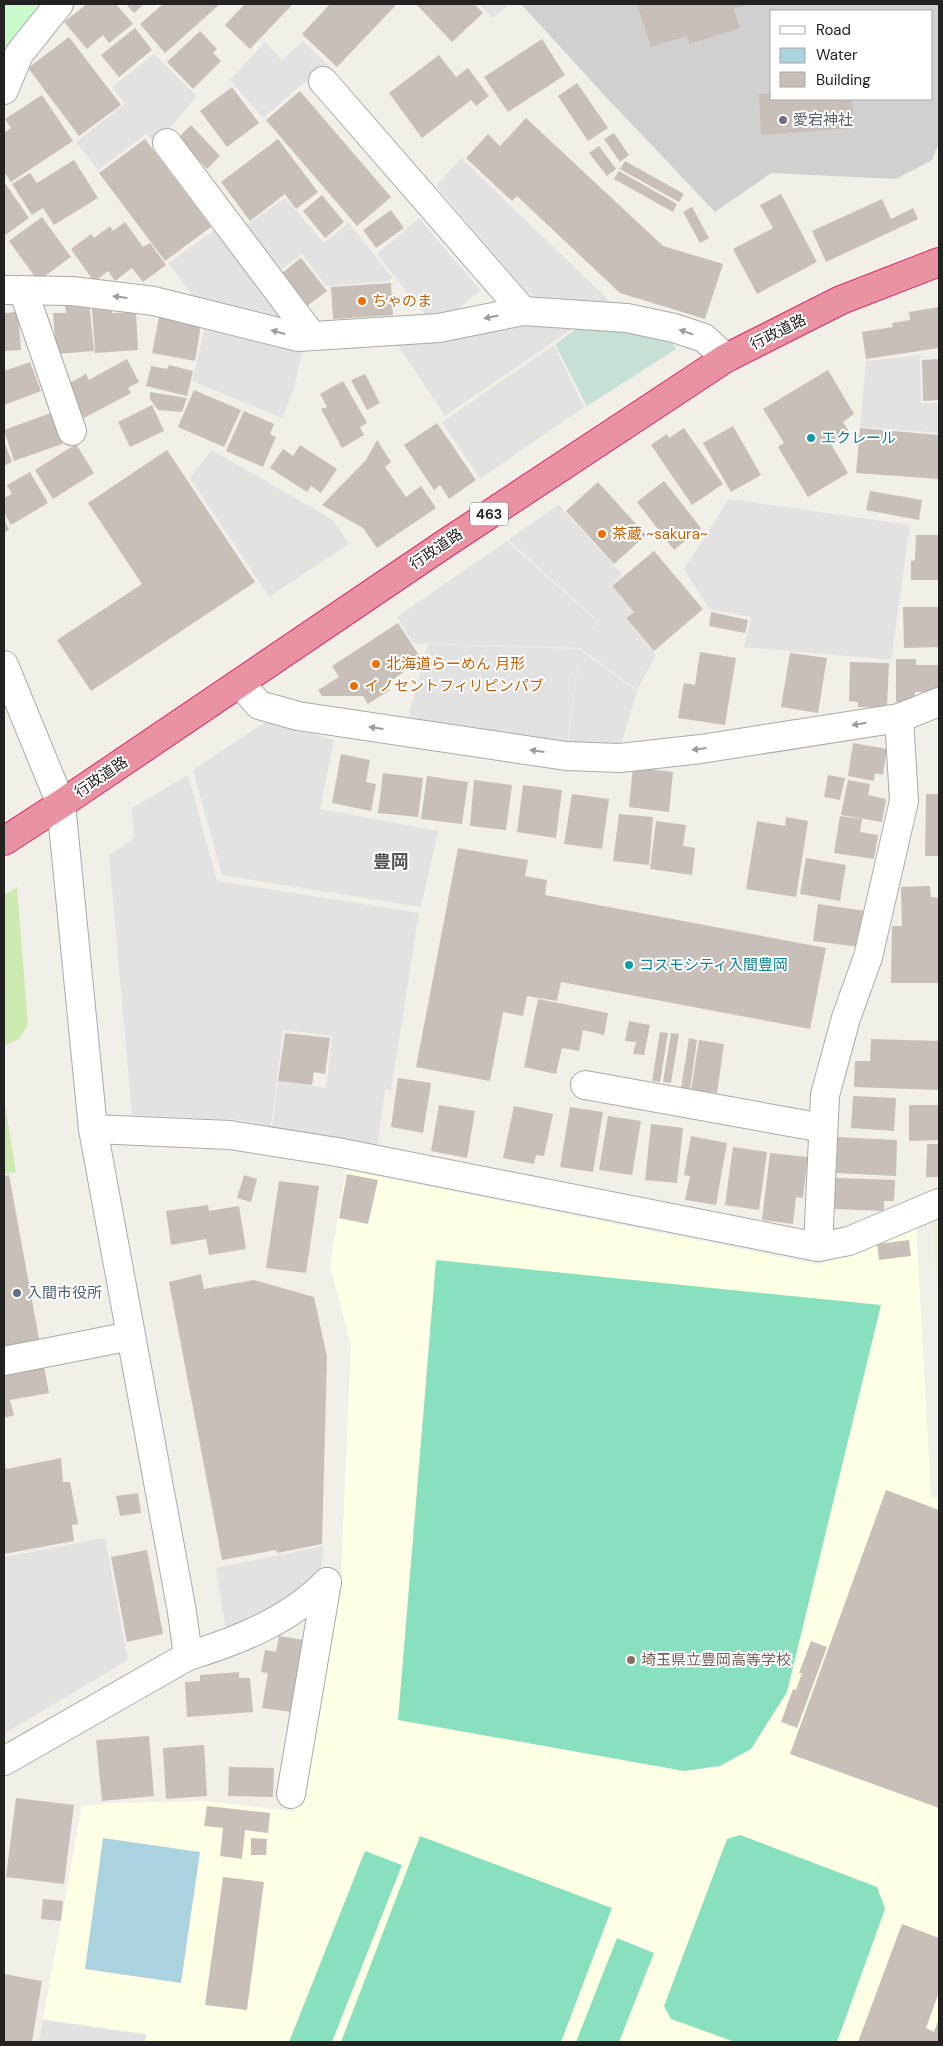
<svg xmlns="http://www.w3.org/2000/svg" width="943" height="2046" font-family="'DM Sans','Noto Sans JP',sans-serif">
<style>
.education{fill:#ffffe5}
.religious{fill:#d0d0d0;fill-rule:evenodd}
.farmland{fill:#eef0d5}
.grass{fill:#cdebb0}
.wetland{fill:#c6e0d4}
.park{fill:#c8facc}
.pitch{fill:#88e0be}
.parking{fill:#e2e2e2}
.water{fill:#aad3df}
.building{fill:#c7bfb8}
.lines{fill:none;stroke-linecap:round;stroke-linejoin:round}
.minor-casing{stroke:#a9a9a9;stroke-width:30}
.highway-casing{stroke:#dc2a67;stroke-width:30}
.minor{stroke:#fff;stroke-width:28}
.highway{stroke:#e892a2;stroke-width:28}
.oneway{fill:#9c9c9c}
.worship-dot{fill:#6b7280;stroke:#fff;stroke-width:2}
.food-dot{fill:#e8710a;stroke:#fff;stroke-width:2}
.culture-dot{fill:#0f9aa8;stroke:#fff;stroke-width:2}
.service-dot{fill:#5c6f8a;stroke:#fff;stroke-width:2}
.education-dot{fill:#8d6e63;stroke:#fff;stroke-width:2}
.labels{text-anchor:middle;stroke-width:4;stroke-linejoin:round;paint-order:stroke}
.shield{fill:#fff;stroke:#646464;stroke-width:1}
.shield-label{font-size:14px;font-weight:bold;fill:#222}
.worship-label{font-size:15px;fill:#5b616d;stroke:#fff;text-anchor:start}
.food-label{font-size:15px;fill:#c56008;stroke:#fff;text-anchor:start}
.street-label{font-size:15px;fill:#222;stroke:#fff}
.culture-label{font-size:15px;fill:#0d838f;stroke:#fff;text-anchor:start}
.service-label{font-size:15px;fill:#4e5e75;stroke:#fff;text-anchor:start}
.education-label{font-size:15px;fill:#785e54;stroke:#fff;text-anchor:start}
.quarter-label{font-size:18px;font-weight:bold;fill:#555;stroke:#fff}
</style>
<rect width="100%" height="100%" fill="#f2efe9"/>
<path class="education" d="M346,1170L820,1265L916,1224L931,1497L939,1499V2042H145L147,2034L43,2019L82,1806L117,1803L205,1801L295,1812L310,1737L334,1583L341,1575L351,1346L330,1266Z"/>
<path class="religious" d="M521,4H939V142L932,160L896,179L771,173L715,212L605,96ZM772,11H932V99H772Z"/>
<path class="farmland" d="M939,1219V1304L932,1223Z"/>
<g class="grass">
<path d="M17,887L28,1025L19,1039L4,1046V895Z"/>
<path d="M4,1099L16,1172L4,1174Z"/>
</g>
<path class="wetland" d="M581,326L625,329L670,339L676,349L587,406L555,344Z"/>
<path class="park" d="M4,4H34L40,11L11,47L4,48Z"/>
<g class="pitch">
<path d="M436,1260L881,1305L787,1692L751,1749L720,1766L684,1771L398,1720Z"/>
<path d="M740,1835L877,1887L885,1909L837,2042H735L671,2019L664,2006L727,1839Z"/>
<path d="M420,1836L612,1908L561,2042H341Z"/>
<path d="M365,1851L402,1865L332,2042H289Z"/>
<path d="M617,1938L654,1953L619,2042H576Z"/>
</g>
<g class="parking">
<path d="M479,4H510L492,18Z"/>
<path d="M303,41L330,67L300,86L263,118L230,80L265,42L282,60Z"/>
<path d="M154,54L197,96L156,145L146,134L98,170L76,142L125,104L112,87Z"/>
<path d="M461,158L616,307L540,301L525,290L436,186Z"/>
<path d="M285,198L324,243L349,223L392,277L390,281L326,286L302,254L276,273L242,228Z"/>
<path d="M419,218L480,290L454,313L426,316L377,254Z"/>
<path d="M218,228L293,326L199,304L168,263Z"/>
<path d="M532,321L578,325L445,416L394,340Z"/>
<path d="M206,322L303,346L294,389L282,418L192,381Z"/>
<path d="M554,345L584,407L480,479L442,422Z"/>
<path d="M920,355L921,403H939V433L860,427L866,361Z"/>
<path d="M212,450L333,520L349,544L269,597L190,478Z"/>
<path d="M729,499L910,525L891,660L744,647L751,617L709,609L684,569Z"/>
<path d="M559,505L622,574L611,586L633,611L625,618L656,655L637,690L580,648L413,643L397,617L507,541L597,621L590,633L598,621L508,540Z"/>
<path d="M428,644L579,649L637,691L621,745H568L579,653L567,744L408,719Z"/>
<path d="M267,721L334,740L320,809L438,831L421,907L222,875L193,770Z"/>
<path d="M188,775L217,881L419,913L391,1090L376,1088L385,1089L377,1147L272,1127L278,1081L326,1088L332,1036L283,1030L271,1126L240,1120L132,1115L109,855L134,838L132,808Z"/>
<path d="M105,1538L128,1660L4,1734V1557Z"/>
<path d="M323,1546L321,1576L264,1616L226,1631L216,1568Z"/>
<path d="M43,2020L146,2035L144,2042H39Z"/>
</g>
<path class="water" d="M103,1838L200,1852L181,1983L85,1969Z"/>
<g class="building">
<path d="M87,4H116L133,24L109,43L103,35L87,49L64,22Z"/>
<path d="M126,4H144L134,13Z"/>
<path d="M163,4H220L165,53L140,24Z"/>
<path d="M245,4H293L250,49L225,25Z"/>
<path d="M330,4H397L337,67L302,34Z"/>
<path d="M416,4H474L483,13L452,42Z"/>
<path d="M637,4H750L734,9L740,28L689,44L687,36L651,47Z"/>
<path d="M135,28L152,50L119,77L101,55Z"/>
<path d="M200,31L217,49L213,53L221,61L193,89L167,62Z"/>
<path d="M69,37L121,105L79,136L28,68Z"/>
<path d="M542,39L565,75L508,112L484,77Z"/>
<path d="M439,55L456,77L468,68L489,96L476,106L471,100L422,138L389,93Z"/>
<path d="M577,83L608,128L588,141L558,96Z"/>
<path d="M232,87L259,123L227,147L200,111Z"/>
<path d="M300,91L391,197L357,226L266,120Z"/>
<path d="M772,93V99H852L854,128L761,135L759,94Z"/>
<path d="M42,95L73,141L11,182L4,172V133L11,128L5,119Z"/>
<path d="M526,118L663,246L723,264L705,319L620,293L517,196L512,201L466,158L488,134L500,146Z"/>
<path d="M191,125L220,156L207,169L178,138Z"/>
<path d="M614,133L629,155L620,162L604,139Z"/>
<path d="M145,139L211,227L165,261L99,173Z"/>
<path d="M278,139L318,192L296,209L285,194L250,221L221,182Z"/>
<path d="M599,146L616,169L607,176L589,153Z"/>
<path d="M74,160L98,198L54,225L43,208L32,215L12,184L30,173L37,183Z"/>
<path d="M625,161L684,194L679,202L620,169Z"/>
<path d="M619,171L677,204L673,212L614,179Z"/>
<path d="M5,183L29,218L4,236V184Z"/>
<path d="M781,194L817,262L757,294L733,249L773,228L760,205Z"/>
<path d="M322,195L344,222L325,238L303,211Z"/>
<path d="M882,199L891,219L913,208L918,219L826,262L812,231Z"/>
<path d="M692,207L709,238L700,243L683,212Z"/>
<path d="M391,210L404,228L376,248L363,230Z"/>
<path d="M42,217L71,257L38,281L9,241Z"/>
<path d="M125,222L143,247L150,243L166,265L143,282L132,268L115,281L108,271L94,282L71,249L91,234L94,238L110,226L113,231Z"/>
<path d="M301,258L327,291L307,306L282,273Z"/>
<path d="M391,283L393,315L333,319L331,287Z"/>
<path d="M89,301L94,351L56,354L53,313H66L65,304Z"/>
<path d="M939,307V348L866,359L862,332L893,327L892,323L910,320L909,312Z"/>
<path d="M112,308V313L136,312L138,350L95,353L92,309Z"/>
<path d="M18,312L21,350L4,351V313Z"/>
<path d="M159,317L201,325L195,361L152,353Z"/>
<path d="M127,359L139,382L128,388L131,393L84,418L66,385L86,374L89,380Z"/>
<path d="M939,359V400L923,401L922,360Z"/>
<path d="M30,362L41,391L4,405V371Z"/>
<path d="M169,365L193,371L187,396L146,386L151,366L167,369Z"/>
<path d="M828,370L854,414L843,422L850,433L831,444L848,473L808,497L778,447L784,443L763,409Z"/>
<path d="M365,374L380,403L367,410L351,380Z"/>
<path d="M343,381L367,423L360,427L364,435L342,448L321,409L327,407L320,394Z"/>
<path d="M194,390L241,410L224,447L178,427Z"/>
<path d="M150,392L187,398L182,412L158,410L150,399Z"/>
<path d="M152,405L164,431L130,447L118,422Z"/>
<path d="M244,411L274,424L270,434L276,437L263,467L226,451Z"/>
<path d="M51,413L62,444L14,461L4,430Z"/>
<path d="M437,423L476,480L449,499L440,485L434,490L404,445Z"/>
<path d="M733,426L761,475L731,492L703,443Z"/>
<path d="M684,428L723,484L692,505L651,445L667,434L669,438Z"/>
<path d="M860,428L939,435V479L856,473Z"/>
<path d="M377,440L391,462L385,467L406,497L421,486L436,508L377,548L363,528L322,505L366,460Z"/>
<path d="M4,441L12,462L4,466Z"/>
<path d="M76,444L94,473L53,499L35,470Z"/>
<path d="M300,445L337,469L321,493L311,486L307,492L270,468L283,449L293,456Z"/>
<path d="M167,450L255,582L91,691L57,640L142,584L88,503Z"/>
<path d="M30,472L48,503L11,525L4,512V498L12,494L7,485Z"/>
<path d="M664,481L701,528L674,550L637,502Z"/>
<path d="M598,482L646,535L614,564L566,511Z"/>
<path d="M870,491L922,500L919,520L866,510Z"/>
<path d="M4,519L9,530L4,532Z"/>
<path d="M916,535H939V580H911V561L915,560Z"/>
<path d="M654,551L703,609L654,651L626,618L634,612L612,586Z"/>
<path d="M903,607H939V647L904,648Z"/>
<path d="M711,612L748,620L745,633L709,626Z"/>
<path d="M398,623L422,660L386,684L390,690L368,704L363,696H322L318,690L339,677L332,666Z"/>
<path d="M700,652L736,658L725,725L678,718L684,683L695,685Z"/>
<path d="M790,653L827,658L818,713L781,707Z"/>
<path d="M896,659H916V665H939V692H915L914,702H896Z"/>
<path d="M850,662L889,663L887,708L858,707V702L849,701Z"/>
<path d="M853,743L887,749L883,775L875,773L874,781L848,776Z"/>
<path d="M341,754L370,760L366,782L376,784L371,811L332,803Z"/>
<path d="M633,767L673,772L669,812L629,807Z"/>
<path d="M383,773L423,778L418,817L378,813Z"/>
<path d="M828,775L845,778L840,800L824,797Z"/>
<path d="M427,776L468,782L462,824L421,819Z"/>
<path d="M474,780L512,785L506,830L470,826Z"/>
<path d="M848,780L870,784L868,795L886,799L882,822L841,815Z"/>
<path d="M523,785L562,790L556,838L517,832Z"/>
<path d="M572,794L609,799L602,849L564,844Z"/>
<path d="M926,794H939V856H925Z"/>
<path d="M619,814L653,817L649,865L613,861Z"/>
<path d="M840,816L862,819L860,832L878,835L874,859L834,853Z"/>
<path d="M786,817L808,821L796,897L746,889L757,821L785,826Z"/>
<path d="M656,821L686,825L683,846L695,848L692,875L650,869Z"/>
<path d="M458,848L528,860L525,876L547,880L545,895L826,948L810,1029L561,982L557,1001L527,996L523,1016L503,1012L490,1081L416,1067Z"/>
<path d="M806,858L846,865L840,901L800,894Z"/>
<path d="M930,886L931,897L939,898V983H891L892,926H902L901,887Z"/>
<path d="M818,904L865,911L860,947L813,941Z"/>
<path d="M538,999L608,1013L604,1035L583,1030L579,1051L562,1048L556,1074L524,1067Z"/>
<path d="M629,1021L650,1025L644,1055L633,1054L636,1042L625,1041Z"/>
<path d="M660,1032L668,1033L660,1082L652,1081Z"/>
<path d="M285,1033L330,1038L325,1074L314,1072L312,1085L278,1081Z"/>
<path d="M671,1033L679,1034L671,1083L663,1082Z"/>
<path d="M689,1038L697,1040L690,1089L681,1088Z"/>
<path d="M871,1039L939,1041V1090L854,1087L855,1061H870Z"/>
<path d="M699,1040L724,1044L717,1093L691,1090Z"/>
<path d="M398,1078L431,1083L423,1133L391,1127Z"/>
<path d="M853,1096L896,1098L894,1131L851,1128Z"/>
<path d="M439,1105L475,1111L467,1158L431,1151Z"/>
<path d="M909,1105H939V1140L909,1141Z"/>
<path d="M514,1106L553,1114L544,1156L536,1155L534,1164L503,1158Z"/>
<path d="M570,1107L603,1112L593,1172L560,1167Z"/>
<path d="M608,1116L641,1121L632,1175L599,1170Z"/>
<path d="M651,1124L683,1128L677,1183L645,1180Z"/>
<path d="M691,1136L727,1143L716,1205L685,1200L690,1176L684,1175Z"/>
<path d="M838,1137L897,1140L896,1176L836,1173Z"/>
<path d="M927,1144H939V1177H926Z"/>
<path d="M733,1147L767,1152L759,1210L725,1205Z"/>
<path d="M770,1153L808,1157L803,1198L796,1197L793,1224L762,1220Z"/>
<path d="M347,1174L378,1180L368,1224L339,1218Z"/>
<path d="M9,1175L49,1393L10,1400L14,1415L4,1418V1176Z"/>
<path d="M244,1175L257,1179L251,1202L237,1198Z"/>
<path d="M836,1178L895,1180L894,1201H884V1211L834,1209Z"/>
<path d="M279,1181L319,1186L306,1273L266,1268Z"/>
<path d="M208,1205L209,1211L239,1206L246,1249L209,1255L206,1239L171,1245L166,1211Z"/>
<path d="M909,1240L911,1256L879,1260L877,1244Z"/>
<path d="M201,1274L204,1289L254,1280L314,1297L327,1357L322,1544L277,1553L276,1550L222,1560L169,1282Z"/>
<path d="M61,1458L63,1482H70L78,1524L72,1525L74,1541L4,1554V1463L6,1469Z"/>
<path d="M886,1490L939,1510V1808L790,1754Z"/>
<path d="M138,1493L141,1513L120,1516L116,1496Z"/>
<path d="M147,1550L163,1634L127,1642L111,1557Z"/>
<path d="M279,1636L310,1641L298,1713L262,1708L268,1673L261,1672L265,1650L276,1652Z"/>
<path d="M811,1641L827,1647L797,1728L781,1722L793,1689L796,1690L802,1673H799Z"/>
<path d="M239,1672V1678H250L253,1712L187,1717L185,1682L200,1681V1675Z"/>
<path d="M149,1736L154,1796L102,1801L96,1740Z"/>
<path d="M204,1745L207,1796L166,1799L163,1748Z"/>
<path d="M229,1767L274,1768L273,1797L228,1796Z"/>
<path d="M16,1798L74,1805L64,1884L6,1877Z"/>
<path d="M207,1806L270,1813L268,1833L245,1830L242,1859L220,1856L223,1828L204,1826Z"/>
<path d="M251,1838L267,1839L266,1855H251Z"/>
<path d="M223,1877L264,1882L247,2010L205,2005Z"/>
<path d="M43,1899L63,1901L61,1921L41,1919Z"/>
<path d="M902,1924L939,1938V1992L926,2028L934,2032L939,2018V2042H858Z"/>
<path d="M4,1974L42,1981L32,2042H4Z"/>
</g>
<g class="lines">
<g class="minor-casing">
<g id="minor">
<path d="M323,81L523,311"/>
<path d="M4,90L19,54L59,4"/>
<path d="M167,143L312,336"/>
<path d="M4,290L72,291L154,301L298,337L439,328L523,311L627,318L674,328L704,338L726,358"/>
<path d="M23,290L72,431"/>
<path d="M4,665L61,804L93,1129L182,1612L188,1656L4,1761"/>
<path d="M240,683L259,705L298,716L566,756L620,758L701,749L899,718L939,702"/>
<path d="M585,1085L823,1128"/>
<path d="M93,1129L230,1135L337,1152L818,1247L849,1241L939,1203"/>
<path d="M818,1247L825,1095L846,1018L868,957L904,801L899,718"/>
<path d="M4,1361L131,1336"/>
<path d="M188,1656C238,1641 290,1620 327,1582"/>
<path d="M291,1794L327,1582"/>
</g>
</g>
<g class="highway-casing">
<path id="highway" d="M4,841L61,804L443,545L726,358L841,300L939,262"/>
</g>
<use href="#minor" class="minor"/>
<use href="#highway" class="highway"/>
</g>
<defs><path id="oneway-solid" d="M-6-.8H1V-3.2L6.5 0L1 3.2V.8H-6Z" transform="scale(1.25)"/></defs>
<g class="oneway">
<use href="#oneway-solid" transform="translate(120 297) rotate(-173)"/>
<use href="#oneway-solid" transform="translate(491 317) rotate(168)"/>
<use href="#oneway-solid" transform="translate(278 332) rotate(-165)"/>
<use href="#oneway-solid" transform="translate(686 332) rotate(-161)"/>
<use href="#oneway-solid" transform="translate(859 724) rotate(171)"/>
<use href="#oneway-solid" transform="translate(376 728) rotate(-172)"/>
<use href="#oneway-solid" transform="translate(699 749) rotate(173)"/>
<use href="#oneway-solid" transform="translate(537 751) rotate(-172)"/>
</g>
<circle class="worship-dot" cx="783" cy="120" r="5"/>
<g class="food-dot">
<circle cx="362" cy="301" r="5"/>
<circle cx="602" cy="534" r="5"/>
<circle cx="376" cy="664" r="5"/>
<circle cx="354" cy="686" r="5"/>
</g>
<g class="culture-dot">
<circle cx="811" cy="438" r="5"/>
<circle cx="629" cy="965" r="5"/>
</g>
<circle class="service-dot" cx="17" cy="1293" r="5"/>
<circle class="education-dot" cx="631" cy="1660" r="5"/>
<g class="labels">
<rect class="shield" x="470" y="502.5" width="38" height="23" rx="4"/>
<g class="shield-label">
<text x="489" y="519">463</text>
</g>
<g class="worship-label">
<text x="793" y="125">愛宕神社</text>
</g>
<g class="food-label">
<text x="372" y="306">ちゃのま</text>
<text x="612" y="539">茶蔵 ~sakura~</text>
<text x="386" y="669">北海道らーめん 月形</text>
<text x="364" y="691">イノセントフィリピンパブ</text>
</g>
<g class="street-label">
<text transform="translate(778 332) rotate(-27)" y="5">行政道路</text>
<text transform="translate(436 549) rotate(-34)" y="5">行政道路</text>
<text transform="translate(101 777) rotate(-34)" y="5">行政道路</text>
</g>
<g class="culture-label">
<text x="821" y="443">エクレール</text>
<text x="639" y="970">コスモシティ入間豊岡</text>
</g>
<g class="service-label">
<text x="27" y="1298">入間市役所</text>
</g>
<g class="education-label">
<text x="641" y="1665">埼玉県立豊岡高等学校</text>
</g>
<g class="quarter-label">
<text x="391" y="868">豊岡</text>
</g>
</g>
<rect width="943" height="2046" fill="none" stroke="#222222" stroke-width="10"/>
<rect x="770" y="10" width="162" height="90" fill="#ffffff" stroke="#a7a7a7"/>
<rect x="780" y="26" width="25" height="8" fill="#ffffff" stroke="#a7a7a7"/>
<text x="816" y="35" font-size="15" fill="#222222">Road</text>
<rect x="780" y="48" width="25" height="15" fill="#aad3df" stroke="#a7a7a7"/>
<text x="816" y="60" font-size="15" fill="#222222">Water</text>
<rect x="780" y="72" width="25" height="15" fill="#c7bfb8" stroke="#a7a7a7"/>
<text x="816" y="85" font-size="15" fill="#222222">Building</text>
</svg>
